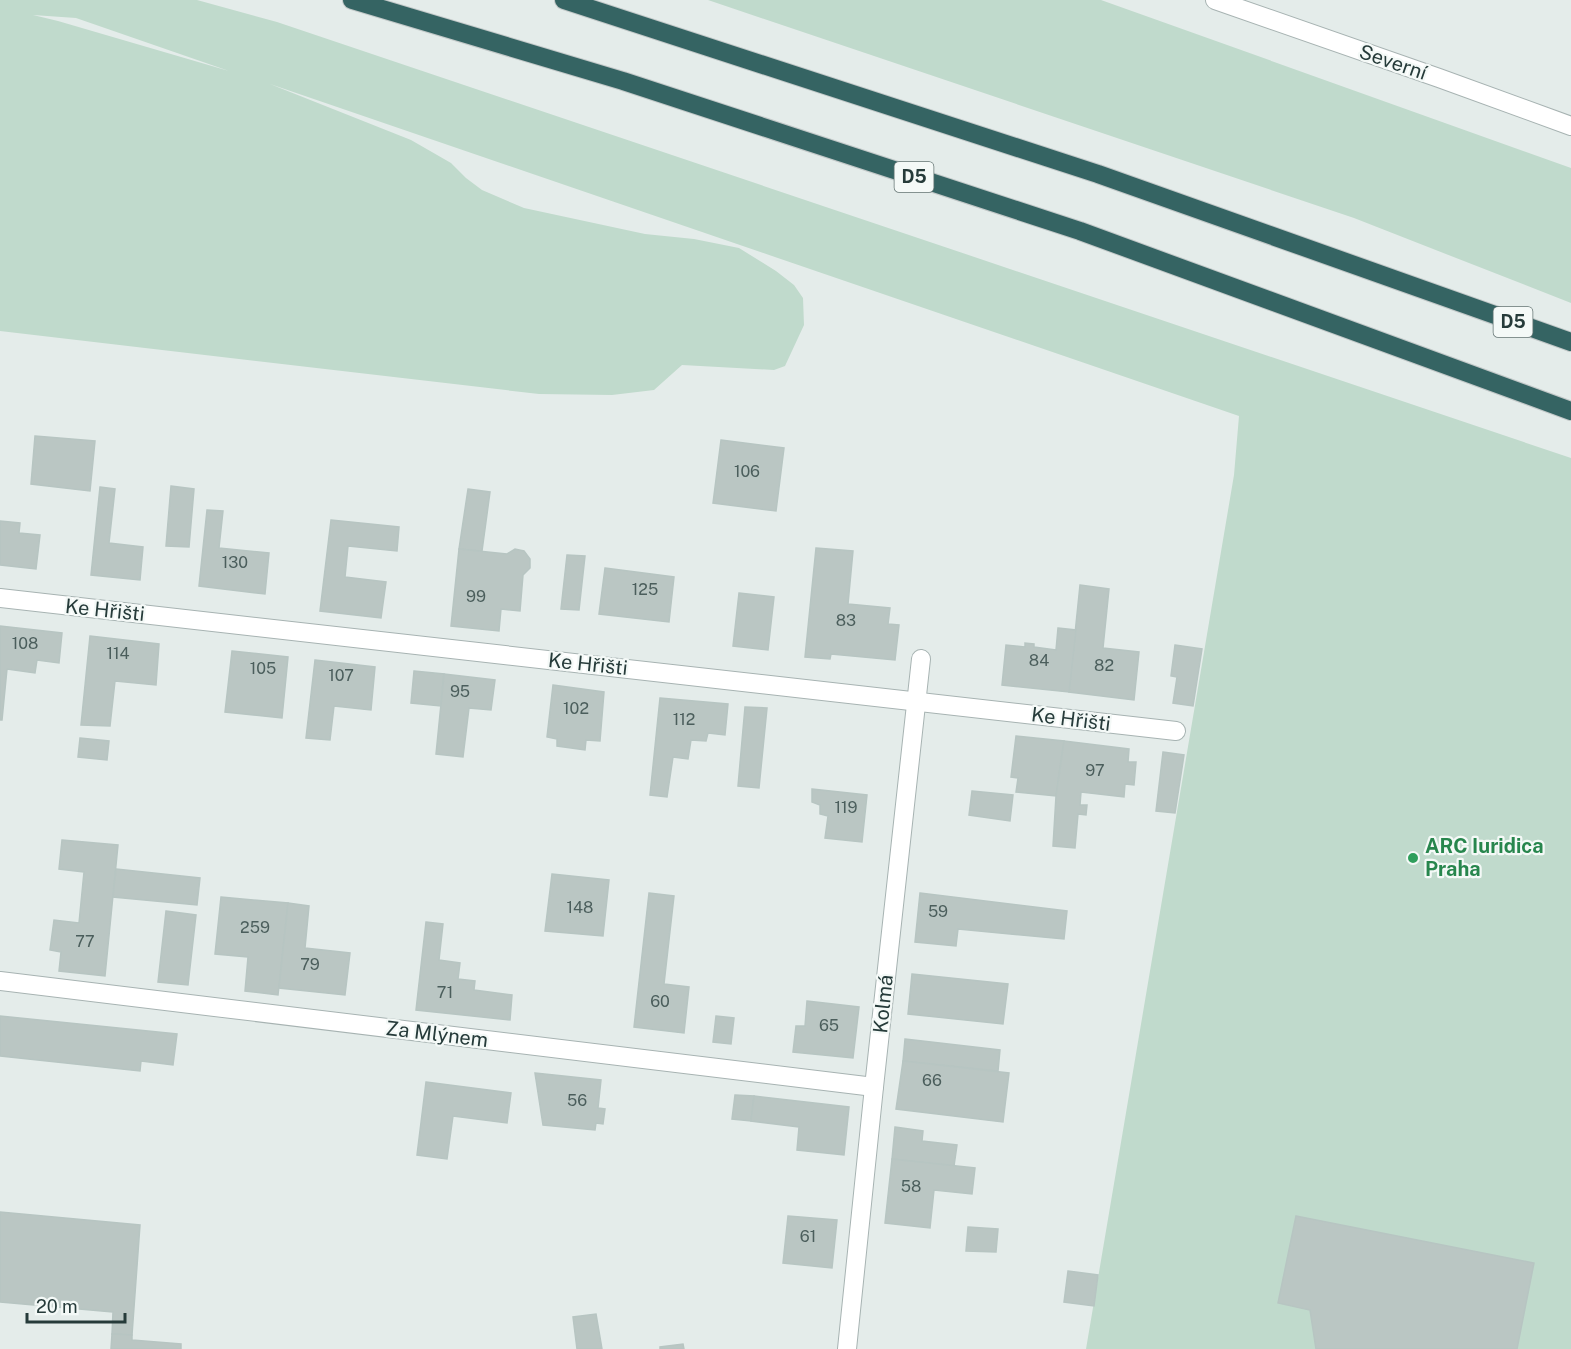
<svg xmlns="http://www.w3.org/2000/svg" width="1571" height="1349" font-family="'Public Sans',sans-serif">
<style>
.green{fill:#c0dacc;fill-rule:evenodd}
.building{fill:#bac6c3;stroke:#b7c5c2;stroke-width:1.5}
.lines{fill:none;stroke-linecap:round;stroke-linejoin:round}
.minor-casing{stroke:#a7b3b2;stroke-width:20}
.tertiary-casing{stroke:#a7b3b2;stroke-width:20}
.motorway-casing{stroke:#c2c8c8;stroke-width:20}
.minor{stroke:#fff;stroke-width:18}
.tertiary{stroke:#fff;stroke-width:18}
.motorway{stroke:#356463;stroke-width:18}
.leisure-dot{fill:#2e9e5b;stroke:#f4f9f7;stroke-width:2}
.labels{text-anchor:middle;stroke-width:4.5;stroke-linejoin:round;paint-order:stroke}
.number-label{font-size:16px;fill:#4b5e5c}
.shield{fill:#f4f9f7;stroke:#647473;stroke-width:1.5}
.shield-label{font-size:18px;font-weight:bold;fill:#263b3a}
.street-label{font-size:20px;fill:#263b3a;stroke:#f4f9f7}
.leisure-label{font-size:20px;font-weight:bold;fill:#27864d;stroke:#f4f9f7;text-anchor:start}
</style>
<rect width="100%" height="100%" fill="#e4ecea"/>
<g class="green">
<path d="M0,0H197L277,22L1571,458V1349H1086L1234,475L1239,416L270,84L411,140L451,163L466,178L482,190L524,208L645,234L694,239L739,248L776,271L794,285L803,298L804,325L785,366L774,370L682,365L654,390L612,395L539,394L0,331ZM33,15L76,18L229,71L58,21Z"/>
<path d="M708,0H1101L1571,168V303L1354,218Z"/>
</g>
<g class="building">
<path d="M35,436L95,441L90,491L31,484Z"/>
<path d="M721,440L784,448L776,511L713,503Z"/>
<path d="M171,486L194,489L189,547L166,546Z"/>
<path d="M100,487L115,489L109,543L143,547L140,580L91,575Z"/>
<path d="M468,489L490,492L482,551L459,549Z"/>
<path d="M207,510L223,511L219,548L269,553L265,594L199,586Z"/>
<path d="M331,520L399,527L397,551L348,546L345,577L386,582L381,618L320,611Z"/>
<path d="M0,521L20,523L19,533L40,535L36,569L0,565Z"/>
<path d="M816,548L853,551L848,604L890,608L888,624L899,625L895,660L831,654L830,659L805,657Z"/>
<path d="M459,549L507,554L515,549L524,551L530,559V568L523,575L520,611L501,609L499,631L451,626Z"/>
<path d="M567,555L585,556L579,610L561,609Z"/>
<path d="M605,568L674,577L669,622L599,614Z"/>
<path d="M1080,585L1109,589L1103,648L1139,652L1134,700L1069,692Z"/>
<path d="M739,593L774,597L768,650L733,646Z"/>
<path d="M0,626L62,633L59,663L37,660L35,673L7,669L2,720H0Z"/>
<path d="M1058,628L1076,630L1069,692L1002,685L1006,645L1025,647V643L1034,644V647L1056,650Z"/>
<path d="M90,636L159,644L156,685L115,681L110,726L81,725Z"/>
<path d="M1175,645L1202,649L1193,706L1173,703L1177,677L1171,676Z"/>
<path d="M232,651L288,657L282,718L225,712Z"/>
<path d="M315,660L375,667L371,710L334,706L330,740L306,738Z"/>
<path d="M414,671L444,674L441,706L411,703Z"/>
<path d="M444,674L495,680L491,710L469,708L463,757L436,754Z"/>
<path d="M553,685L604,692L600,741L586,740L585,750L557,746V739L547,737Z"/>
<path d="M660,698L728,704L725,735L708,733L706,741L691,740L688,759L673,757L667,797L650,795Z"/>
<path d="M745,707L767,708L759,788L738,786Z"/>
<path d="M1016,736L1064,741L1056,796L1016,792L1018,778L1011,777Z"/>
<path d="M80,738L109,741L107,760L78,757Z"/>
<path d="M1064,741L1129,749L1128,762H1136L1134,785L1125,784L1124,797L1081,792L1080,805H1087L1086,815L1078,814L1075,848L1053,846L1056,796Z"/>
<path d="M1163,752L1184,755L1175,813L1156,811Z"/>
<path d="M812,789L867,795L862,842L825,838L828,816L820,814V805L812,802Z"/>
<path d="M972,791L1013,795L1010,821L969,815Z"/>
<path d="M62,840L118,845L105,976L59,971L61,952L50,950L54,920L79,923L84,872L59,869Z"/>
<path d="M116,869L200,878L197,905L113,897Z"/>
<path d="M552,874L609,880L603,936L545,931Z"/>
<path d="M649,893L674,896L664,984L689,987L684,1033L634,1027Z"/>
<path d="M920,893L1067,911L1064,939L958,929L956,946L915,942Z"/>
<path d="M221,897L288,903L278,995L245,991L248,957L215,954Z"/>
<path d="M288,903L309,906L305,948L350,953L345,995L279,988Z"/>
<path d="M166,911L196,915L188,985L158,982Z"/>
<path d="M426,922L443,924L439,960L460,963L458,979L475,981L474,990L512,995L510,1020L416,1010Z"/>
<path d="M912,974L1008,984L1003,1024L908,1014Z"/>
<path d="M807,1001L859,1007L853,1058L793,1052L796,1026H805Z"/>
<path d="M0,1016L177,1034L173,1065L141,1061L140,1071L0,1056Z"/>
<path d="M716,1016L734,1018L731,1044L713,1042Z"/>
<path d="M905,1039L1000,1050L998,1071L903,1061Z"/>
<path d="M903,1061L1009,1073L1003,1122L896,1109Z"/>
<path d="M535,1073L601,1080L598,1108L605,1109L603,1124L596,1123L595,1130L543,1125Z"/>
<path d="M426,1082L511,1093L507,1123L453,1116L447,1159L417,1155Z"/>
<path d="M735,1095L754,1096L751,1121L732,1119Z"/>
<path d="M754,1096L849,1107L844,1155L797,1150L799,1127L751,1121Z"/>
<path d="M895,1127L923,1131L922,1141L957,1145L954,1166L892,1159Z"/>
<path d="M892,1159L975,1168L972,1194L934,1190L930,1228L885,1223Z"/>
<path d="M0,1212L140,1225L132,1335L112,1334L113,1312L0,1302Z"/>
<path d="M788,1216L837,1220L832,1268L783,1263Z"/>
<path d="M1296,1216L1534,1263L1517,1349H1316L1310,1310L1278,1303Z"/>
<path d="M968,1227L998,1229L996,1252L966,1251Z"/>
<path d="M1068,1271L1098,1275L1094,1306L1064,1302Z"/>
<path d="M596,1314L602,1349H577L573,1317Z"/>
<path d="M112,1334L132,1335V1340L181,1344V1349H111Z"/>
<path d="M683,1344L684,1349H660V1347Z"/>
</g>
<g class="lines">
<g class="minor-casing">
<g id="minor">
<path d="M0,598L1176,731"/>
<path d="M0,981L874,1087"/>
<path d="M847,1349L874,1087L921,659"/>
</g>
</g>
<g class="tertiary-casing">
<path id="tertiary" d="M1215,0L1439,78L1571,126"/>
</g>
<g class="motorway-casing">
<g id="motorway">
<path d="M352,0L623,81L1080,231L1571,411"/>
<path d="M564,0L1098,174L1571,342"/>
</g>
</g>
<use href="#minor" class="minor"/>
<use href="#tertiary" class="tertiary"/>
<use href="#motorway" class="motorway"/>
</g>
<circle class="leisure-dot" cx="1413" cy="858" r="6"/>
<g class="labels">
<g class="number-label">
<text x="747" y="477">106</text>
<text x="235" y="568">130</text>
<text x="645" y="595">125</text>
<text x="476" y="602">99</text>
<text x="846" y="626">83</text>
<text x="25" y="649">108</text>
<text x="118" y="659">114</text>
<text x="1039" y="666">84</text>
<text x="1104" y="671">82</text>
<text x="263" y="674">105</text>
<text x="341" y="681">107</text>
<text x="460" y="697">95</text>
<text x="576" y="714">102</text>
<text x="684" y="725">112</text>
<text x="1095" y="776">97</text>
<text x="846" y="813">119</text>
<text x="580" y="913">148</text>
<text x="938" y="917">59</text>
<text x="255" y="933">259</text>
<text x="85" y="947">77</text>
<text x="310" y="970">79</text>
<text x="445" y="998">71</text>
<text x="660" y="1007">60</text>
<text x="829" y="1031">65</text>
<text x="932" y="1086">66</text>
<text x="577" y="1106">56</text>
<text x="911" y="1192">58</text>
<text x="808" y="1242">61</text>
</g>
<g class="shield">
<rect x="894.5" y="162" width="39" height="30" rx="4.5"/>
<rect x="1493.5" y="307" width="39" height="30" rx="4.5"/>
</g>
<g class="shield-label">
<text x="914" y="183">D5</text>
<text x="1513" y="328">D5</text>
</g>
<g class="street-label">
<text transform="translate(1393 62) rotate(19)" y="7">Severní</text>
<text transform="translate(105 610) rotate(6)" y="7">Ke Hřišti</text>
<text transform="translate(588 664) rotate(6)" y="7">Ke Hřišti</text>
<text transform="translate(1071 719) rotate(7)" y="7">Ke Hřišti</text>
<text transform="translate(883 1004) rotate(-84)" y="7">Kolmá</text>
<text transform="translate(437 1034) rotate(7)" y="7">Za Mlýnem</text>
</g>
<g class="leisure-label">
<text x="1425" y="853">ARC Iuridica<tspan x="1425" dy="23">Praha</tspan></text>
</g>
</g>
<path d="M27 1313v9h98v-9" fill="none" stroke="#263b3a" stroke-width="3"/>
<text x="36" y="1313" font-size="18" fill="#263b3a" stroke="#f4f9f7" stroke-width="4.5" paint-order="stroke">20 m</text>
</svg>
